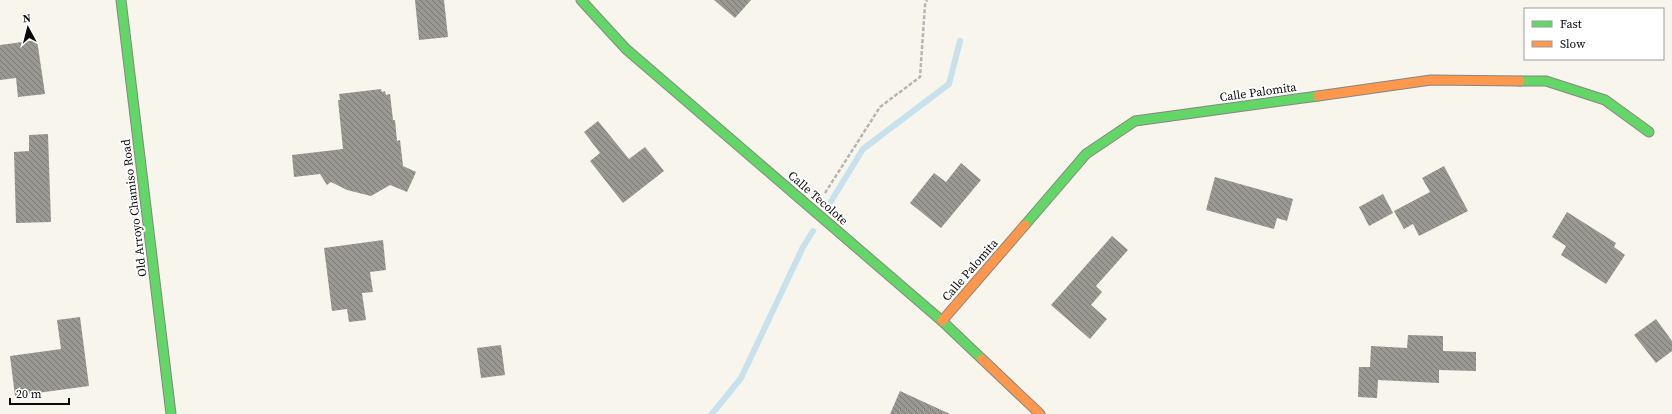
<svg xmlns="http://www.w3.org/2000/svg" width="1672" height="414" font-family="'Source Serif 4',serif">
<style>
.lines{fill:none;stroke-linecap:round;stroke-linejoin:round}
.stream{stroke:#c7e2ed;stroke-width:6}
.building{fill:url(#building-back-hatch)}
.fast-casing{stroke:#878682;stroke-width:11}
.slow-casing{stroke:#878682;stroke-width:11}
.path{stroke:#b6b5b4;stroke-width:2.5;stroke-dasharray:4 2;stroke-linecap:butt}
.fast{stroke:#63d668;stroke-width:9}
.slow{stroke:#ff974d;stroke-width:9}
.labels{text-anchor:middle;stroke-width:4;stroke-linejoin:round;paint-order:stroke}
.street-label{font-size:12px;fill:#090909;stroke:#fff}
</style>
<defs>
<pattern id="building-back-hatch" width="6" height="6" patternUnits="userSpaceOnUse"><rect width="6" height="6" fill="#9a9893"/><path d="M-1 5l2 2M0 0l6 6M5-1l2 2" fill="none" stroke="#7c7a76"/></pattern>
</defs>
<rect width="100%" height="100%" fill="#f7f5ec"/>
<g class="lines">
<g class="stream">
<path d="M830,203L863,149L949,84L960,41"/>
<path d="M712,414L741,378L803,247L813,231"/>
</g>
</g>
<g class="building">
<path d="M415,0H444L448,37L419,40Z"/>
<path d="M714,0H751L735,18Z"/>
<path d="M37,40L45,94L18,97L16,78L0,80V45Z"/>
<path d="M381,89L382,92L385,91L386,95L390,94L393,120H395L397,141L400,140L403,166L416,172L407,192L390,185L371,196L347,190L331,182L327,185L320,174L294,177L292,155L343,149L338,100H340L339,94Z"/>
<path d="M598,121L629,159L645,147L664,171L623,203L590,161L600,153L584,132Z"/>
<path d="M48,134L51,222L16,223L14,152L29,151V135Z"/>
<path d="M961,163L981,180L941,228L910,203L934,173L946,182Z"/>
<path d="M1444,166L1468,211L1419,236L1413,224L1404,229L1394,211L1430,192L1422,178Z"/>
<path d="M1215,177L1293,199L1287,221L1277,218L1274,229L1206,210Z"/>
<path d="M1383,194L1393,213L1369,226L1359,207Z"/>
<path d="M1567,212L1616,243L1614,247L1625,255L1606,284L1561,255L1566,246L1552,237Z"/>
<path d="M1112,236L1128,250L1096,286L1102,292L1091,305L1107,319L1090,339L1051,305Z"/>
<path d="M383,240L386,270L370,272L373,292L362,293L366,320L349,322L347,309L332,311L324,248Z"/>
<path d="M80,317L89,386L15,396L10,356L61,349L57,320Z"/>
<path d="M1656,319L1672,341V351L1656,363L1634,335Z"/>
<path d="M1408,335L1443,336V351L1476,352V371L1439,370V383L1378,380L1377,398L1358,397L1359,367H1370L1371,346L1407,348Z"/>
<path d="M501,345L505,375L481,378L477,348Z"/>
<path d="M900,391L950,414H890Z"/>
</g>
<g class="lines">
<g class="fast-casing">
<g id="fast">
<path d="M121,0L171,414"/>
<path d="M581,0L626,49L942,321L982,359"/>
<path d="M1520,81H1546L1605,100L1649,132"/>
<path d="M1025,225L1086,154L1135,121L1318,96"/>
</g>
</g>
<g class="slow-casing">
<g id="slow">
<path d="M1318,96L1431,80L1520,81"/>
<path d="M942,321L1025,225"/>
<path d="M982,359L1040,414"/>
</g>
</g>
<path class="path" d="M825,193L880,107L920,77L925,5L927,0"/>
<use href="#fast" class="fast"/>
<use href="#slow" class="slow"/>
</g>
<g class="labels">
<g class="street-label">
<text transform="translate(1258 92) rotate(-8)" y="4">Calle Palomita</text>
<text transform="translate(818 198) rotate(41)" y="4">Calle Tecolote</text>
<text transform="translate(134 208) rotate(-97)" y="4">Old Arroyo Chamiso Road</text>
<text transform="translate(970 270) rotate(-49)" y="4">Calle Palomita</text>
</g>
</g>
<rect x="1524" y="8" width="140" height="52" fill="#ffffff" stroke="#9d9d9d"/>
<rect x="1532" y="21" width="20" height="6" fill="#63d668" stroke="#9d9d9d"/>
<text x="1560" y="28" font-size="12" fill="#090909">Fast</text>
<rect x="1532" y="41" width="20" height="6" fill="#ff974d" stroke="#9d9d9d"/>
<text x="1560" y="48" font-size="12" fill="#090909">Slow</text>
<g transform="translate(28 28) rotate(353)" stroke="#ffffff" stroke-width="3" paint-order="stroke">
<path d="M0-3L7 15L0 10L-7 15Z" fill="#090909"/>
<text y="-6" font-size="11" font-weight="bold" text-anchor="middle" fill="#090909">N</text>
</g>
<path d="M10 398v6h59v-6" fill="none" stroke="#090909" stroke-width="2"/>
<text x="16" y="398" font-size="12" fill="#090909" stroke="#ffffff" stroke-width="3" paint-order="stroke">20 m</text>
</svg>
